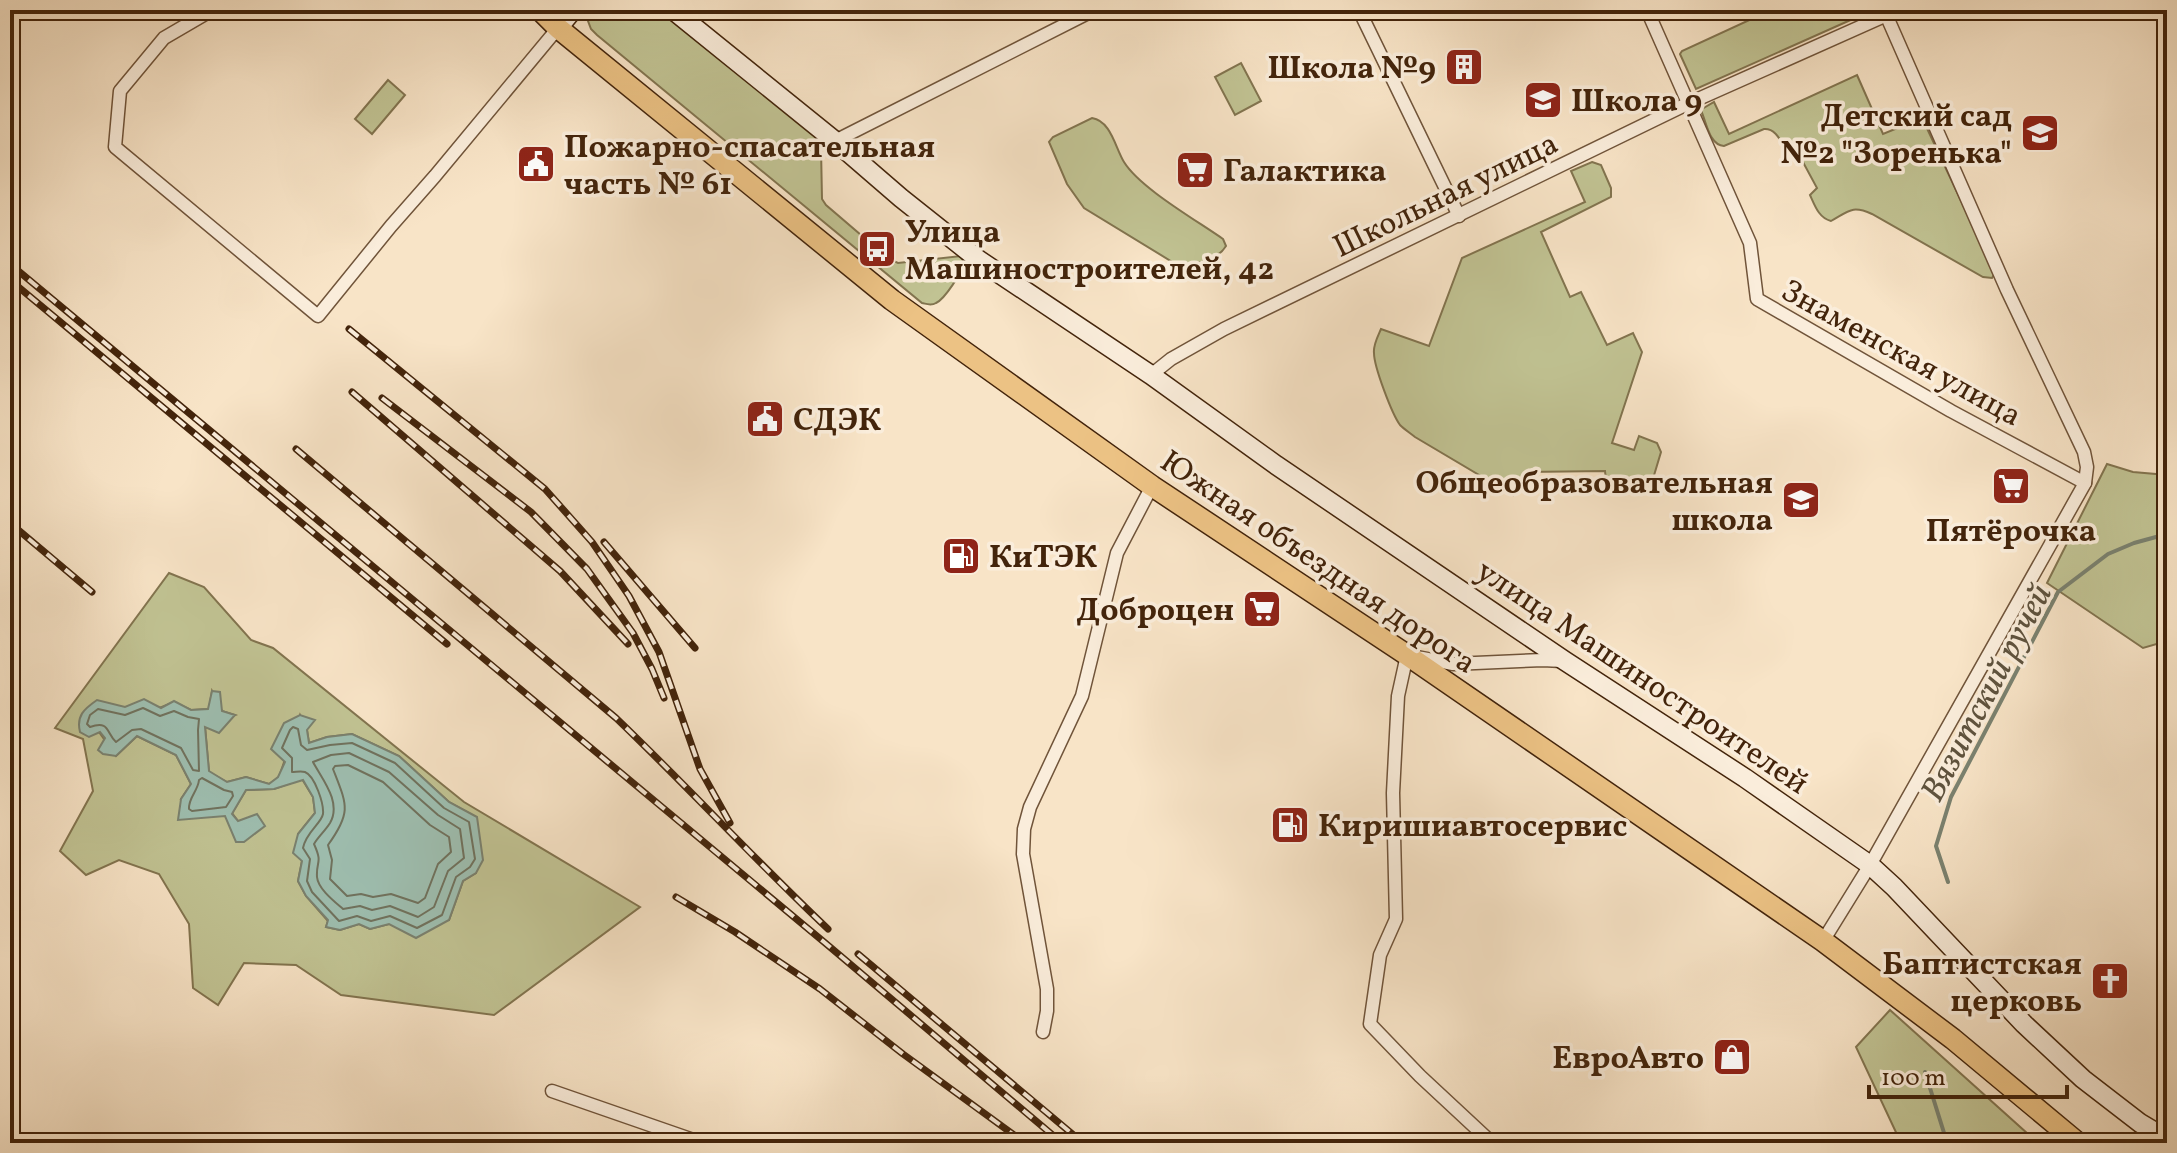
<svg xmlns="http://www.w3.org/2000/svg" width="2177" height="1153" font-family="Vollkorn,serif">
<style>
.green{fill:#c1c393;stroke:#82744f;stroke-width:2;fill-rule:evenodd}
.water{fill:#9ebfb1;stroke:#7a816f;stroke-width:2}
.lines{fill:none;stroke-linecap:round;stroke-linejoin:round}
.shore{stroke:#70725e;stroke-width:2}
.stream{stroke:#7a816f;stroke-width:4}
.street-casing{stroke:#70543a;stroke-width:15}
.secondary-casing{stroke:#43240b;stroke-width:21}
.primary-casing{stroke:#43240b;stroke-width:23}
.street{stroke:#faeddb;stroke-width:12}
.secondary{stroke:#faeddb;stroke-width:18}
.primary{stroke:#ecc284;stroke-width:20}
.rail-casing{stroke:#43240b;stroke-width:7}
.rail{stroke:#faeddb;stroke-width:4;stroke-dasharray:12;stroke-linecap:butt}
.labels{text-anchor:middle;stroke-width:7;stroke-linejoin:round;paint-order:stroke}
.poi-label{font-size:32px;font-weight:bold;fill:#43240b;stroke:#faeddb;text-anchor:start}
.street-label{font-size:32px;fill:#43240b;stroke:#faeddb}
.water-label{font-size:34px;font-style:italic;fill:#5e523d;stroke:#faeddb}
</style>
<rect width="100%" height="100%" fill="#f8e4c7"/>
<filter id="stains"><feTurbulence type="fractalNoise" baseFrequency=".0025" numOctaves="4"/><feColorMatrix values="0 0 0 0 .2 0 0 0 0 .09 0 0 0 0 .02 0 0 0 .5 -.17"/></filter>
<radialGradient id="worn" r=".72"><stop offset=".6" stop-color="#630" stop-opacity="0"/><stop offset="1" stop-color="#630" stop-opacity=".3"/></radialGradient>
<g class="green">
<path d="M593,10H660L814,134L821,148L822,199L826,205L889,259L898,263L961,256L964,263C962,272 945,299 936,303C931,306 927,304 922,303L597,35L591,29L588,21Z"/>
<path d="M1771,10H1873L1696,89L1680,54L1682,51Z"/>
<path d="M1241,63L1261,101L1235,115L1215,77Z"/>
<path d="M1857,75L1883,134L1905,125L1924,122L1995,273L1992,278L1983,277L1872,214C1852,205 1849,211 1831,221C1819,218 1815,206 1810,195L1817,188L1797,151H1787C1781,142 1776,128 1764,129L1724,146C1710,145 1707,125 1702,113V109L1714,102L1729,134Z"/>
<path d="M388,80L405,95L372,134L355,119Z"/>
<path d="M1092,118C1111,121 1115,147 1124,162C1140,188 1196,220 1223,239L1226,246C1217,261 1190,267 1174,263L1084,208L1067,184L1049,142L1053,137Z"/>
<path d="M1592,162L1601,165L1611,188V197L1541,232L1570,297L1581,292L1607,345L1633,333L1642,352L1612,443L1634,450L1639,436L1657,443L1661,452L1652,482L1606,480L1605,471L1525,472L1513,495L1415,437C1410,433 1404,429 1400,425C1392,414 1374,367 1374,353C1373,345 1378,336 1381,329L1429,346L1462,258L1585,202L1571,171Z"/>
<path d="M2107,464L2133,472L2167,475V641L2143,648L2047,583Z"/>
<path d="M169,573L204,587L251,640L273,648L464,802L640,907L494,1015L341,995L296,965L244,963L218,1005L193,988L189,924L159,874L119,860L86,875L60,851L93,791L83,739L55,728ZM212,691L222,711L235,715L205,726L209,772L227,782L246,777L269,784L279,777L300,715L307,730L309,743L327,737L352,734L399,756L449,802L476,817V873L463,881L449,920L389,924L370,929L359,924L340,930L326,927L328,921L306,896L298,881L302,861L298,834L315,813L313,797L302,779L274,789L246,790L232,813L238,821L181,799L191,784L176,755L137,736L116,756L99,732L174,702L191,710L209,709Z"/>
<path d="M1890,1010L2038,1143H1901L1856,1047Z"/>
</g>
<path class="water" d="M212,691L220,692L222,711L235,715L219,733L205,727L209,771L227,782L246,777L269,784L278,777L285,762L271,749L284,723L300,715L315,720L307,730L309,743L327,737L352,734L399,756L449,802L477,817L483,860L476,873L463,881L449,920L416,938L389,924L370,929L359,924L340,930L326,927L328,920L306,896L298,881L302,861L293,853L298,834L315,813L313,797L303,780L274,789L246,790L232,814L238,821L257,814L265,826L244,842H236L225,816L178,820L181,799L191,784L176,755L137,736L116,756L103,754L98,750L105,738L100,732L89,737L80,732C76,716 84,709 97,700L125,707L144,699L161,708L174,701L191,710L208,709Z"/>
<g class="lines">
<g class="shore">
<path d="M143,708L160,716L174,711L188,717L199,719L198,730L199,771L193,770L181,748L141,729L132,730L116,742C106,733 110,720 90,727L87,724L90,715L98,709L125,715Z"/>
<path d="M293,727L298,729L301,745L307,750L330,745L352,743L395,763L444,808L469,822L475,859L470,867L456,877L442,915L417,928L390,916L371,921L357,916L339,921L312,892L307,881L310,859L303,848C306,832 321,824 323,814C324,804 315,776 305,772C301,771 296,772 292,772V758L282,748L290,730Z"/>
<path d="M349,753L389,772L438,815L460,829L464,858L448,871L434,907L418,917L390,906L372,910L360,906L343,909C335,902 318,889 317,877C316,860 323,864 314,844C318,837 325,831 330,823C342,802 322,779 313,762L331,755Z"/>
<path d="M348,765L383,782L430,825L449,837L451,852L438,864L425,898L418,903L391,894L373,897L361,894L347,896L330,879L332,860L328,845C352,812 347,805 333,769L335,766Z"/>
<path d="M202,778L224,790L232,792L233,796L226,807L192,811L189,809C188,798 198,791 199,780Z"/>
</g>
<g class="stream">
<path d="M1948,882L1936,846L1951,797L2058,592L2108,554L2134,543L2167,534"/>
<path d="M1925,1072L1945,1136L1950,1143"/>
</g>
<g class="street-casing">
<g id="street">
<path d="M212,10L164,38L120,91L115,147L318,316L391,226L435,176L558,28"/>
<path d="M1359,10L1459,216"/>
<path d="M1647,10L1750,243L1757,299L1951,411L2085,483"/>
<path d="M835,141L1094,10"/>
<path d="M1151,375L1171,359L1224,329L1687,104L1898,10"/>
<path d="M1823,941L1870,865L2085,483L2087,467L2084,452L2007,290L1884,10"/>
<path d="M1043,1032L1047,1011V989L1023,854L1024,829L1030,807L1082,696L1117,553L1152,486"/>
<path d="M552,1091L702,1143"/>
<path d="M1492,1143L1420,1076L1370,1024L1380,955L1396,919L1393,793L1398,696L1407,655L1453,664L1543,660L1562,661"/>
</g>
</g>
<g class="secondary-casing">
<g id="secondary">
<path d="M673,10L835,141L901,198L979,260L1151,375L1276,465L1565,661L1745,778L1870,865L1894,887L2024,1024L2083,1079L2140,1123L2167,1139"/>
<path d="M558,28L573,10"/>
</g>
</g>
<g class="primary-casing">
<path id="primary" d="M540,10L558,28L892,300L1152,486L1407,655L1823,941L1953,1039L2078,1143"/>
</g>
<use href="#street" class="street"/>
<use href="#secondary" class="secondary"/>
<use href="#primary" class="primary"/>
<g class="rail-casing">
<g id="rail">
<path d="M10,264L824,942L1062,1143"/>
<path d="M10,280L447,644"/>
<path d="M349,329L545,489L592,542L629,596L659,652L700,769L730,823"/>
<path d="M352,392L560,571L628,644"/>
<path d="M382,398L531,512L587,569L633,633L652,669L664,698"/>
<path d="M296,449L616,718C688,787 755,860 828,929"/>
<path d="M10,523L92,592"/>
<path d="M604,542L695,648"/>
<path d="M676,897L735,932L820,989L903,1054L1025,1143"/>
<path d="M858,954L1083,1143"/>
</g>
</g>
<use href="#rail" class="rail"/>
</g>
<defs>
<g id="building-square" transform="scale(2)"><rect x="-9" y="-9" width="18" height="18" rx="4" fill="#8f2418" stroke="#faeddb"/><path d="M-4-6H4V6H1V3H-1V6H-4ZM-2.5-4.3h1.7v1.8h-1.7ZM.8-4.3h1.7v1.8H.8ZM-2.5-1h1.7V.8h-1.7ZM.8-1h1.7V.8H.8Z" fill="#fff"/></g>
<g id="school-square" transform="scale(2)"><rect x="-9" y="-9" width="18" height="18" rx="4" fill="#8f2418" stroke="#faeddb"/><path d="M0-5L7-2L0 1L-7-2ZM-4 1L0 2.5L4 1V4Q0 6-4 4Z" fill="#fff"/></g>
<g id="civic-square" transform="scale(2)"><rect x="-9" y="-9" width="18" height="18" rx="4" fill="#8f2418" stroke="#faeddb"/><path d="M-.6-6.5H3V-4.5H.6V-3L4-1V1h2V6H-6V1h2V-1L-.6-3ZM-1.2 2.5V6h2.4V2.5Z" fill="#fff"/></g>
<g id="supermarket-square" transform="scale(2)"><rect x="-9" y="-9" width="18" height="18" rx="4" fill="#8f2418" stroke="#faeddb"/><path d="M-6-5.5h2.5l.6 2H6L4.5 2H-2.5L-4.4-4H-6ZM-1.5 3.2a1.3 1.3 0 1 0 .1 0ZM3 3.2a1.3 1.3 0 1 0 .1 0Z" fill="#fff"/></g>
<g id="bus-square" transform="scale(2)"><rect x="-9" y="-9" width="18" height="18" rx="4" fill="#8f2418" stroke="#faeddb"/><path d="M-5-6H5V4H4V6H2V4H-2V6H-4V4H-5ZM-3.5-4V0h7V-4ZM-3.5 1.2v1.5H-2V1.2ZM2 1.2v1.5H3.5V1.2Z" fill="#fff"/></g>
<g id="fuel-square" transform="scale(2)"><rect x="-9" y="-9" width="18" height="18" rx="4" fill="#8f2418" stroke="#faeddb"/><path d="M-5.5-6h7V0h2V4h1.3V-2.5L3-4.5l.8-.8L6-3V5H2.5V1h-1V6h-7ZM-4.2-4.7v3.2H.2V-4.7Z" fill="#fff"/></g>
<g id="church-square" transform="scale(2)"><rect x="-9" y="-9" width="18" height="18" rx="4" fill="#8f2418" stroke="#faeddb"/><path d="M-1.2-6h2.4v3.5h3.3v2.4h-3.3V6h-2.4V-.1h-3.3v-2.4h3.3Z" fill="#fff"/></g>
<g id="shop-square" transform="scale(2)"><rect x="-9" y="-9" width="18" height="18" rx="4" fill="#8f2418" stroke="#faeddb"/><path d="M-5-2.5h2.3a2.7 3.5 0 0 1 5.4 0H5L5.5 6h-11ZM-1.5-2.5h3a1.5 2.3 0 0 0-3 0Z" fill="#fff"/></g>
</defs>
<g fill-rule="evenodd">
<use href="#building-square" x="1464" y="67"/>
<use href="#school-square" x="1543" y="100"/>
<use href="#school-square" x="2040" y="133"/>
<use href="#civic-square" x="536" y="164"/>
<use href="#supermarket-square" x="1195" y="170"/>
<use href="#bus-square" x="877" y="249"/>
<use href="#civic-square" x="765" y="419"/>
<use href="#supermarket-square" x="2011" y="486"/>
<use href="#school-square" x="1801" y="500"/>
<use href="#fuel-square" x="961" y="556"/>
<use href="#supermarket-square" x="1262" y="609"/>
<use href="#fuel-square" x="1290" y="825"/>
<use href="#church-square" x="2110" y="981"/>
<use href="#shop-square" x="1732" y="1057"/>
</g>
<g class="labels">
<g class="poi-label">
<text x="1436" y="78" text-anchor="end">Школа №9</text>
<text x="1571" y="111">Школа 9</text>
<text x="2012" y="126" text-anchor="end">Детский сад<tspan x="2012" dy="37">№2 "Зоренька"</tspan></text>
<text x="564" y="157">Пожарно-спасательная<tspan x="564" dy="37">часть № 61</tspan></text>
<text x="1223" y="181">Галактика</text>
<text x="905" y="242">Улица<tspan x="905" dy="37">Машиностроителей, 42</tspan></text>
<text x="793" y="430">СДЭК</text>
<text x="1773" y="493" text-anchor="end">Общеобразовательная<tspan x="1773" dy="37">школа</tspan></text>
<text x="2011" y="541" text-anchor="middle">Пятёрочка</text>
<text x="989" y="567">КиТЭК</text>
<text x="1234" y="620" text-anchor="end">Доброцен</text>
<text x="1318" y="836">Киришиавтосервис</text>
<text x="2082" y="974" text-anchor="end">Баптистская<tspan x="2082" dy="37">церковь</tspan></text>
<text x="1704" y="1068" text-anchor="end">ЕвроАвто</text>
</g>
<g class="street-label">
<text transform="translate(1445 194) rotate(-26)" y="11">Школьная улица</text>
<text transform="translate(1902 352) rotate(29)" y="11">Знаменская улица</text>
<text transform="translate(1319 561) rotate(34)" y="11">Южная объездная дорога</text>
<text transform="translate(1643 676) rotate(34)" y="11">улица Машиностроителей</text>
</g>
<g class="water-label">
<text transform="translate(1985 692) rotate(-62)" y="12">Вязитский ручей</text>
</g>
</g>
<rect width="2177" height="1153" fill="none" stroke="#f8e4c7" stroke-width="40"/>
<rect x="12" y="12" width="2153" height="1129" fill="none" stroke="#43240b" stroke-width="4"/>
<rect x="20" y="20" width="2137" height="1113" fill="none" stroke="#43240b" stroke-width="2"/>
<path d="M1869 1085v12h198v-12" fill="none" stroke="#43240b" stroke-width="4"/>
<text x="1881" y="1085" font-size="24" fill="#43240b" stroke="#faeddb" stroke-width="6" paint-order="stroke">100 m</text>
<rect width="100%" height="100%" filter="url(#stains)"/>
<rect width="100%" height="100%" fill="url(#worn)"/>
</svg>
